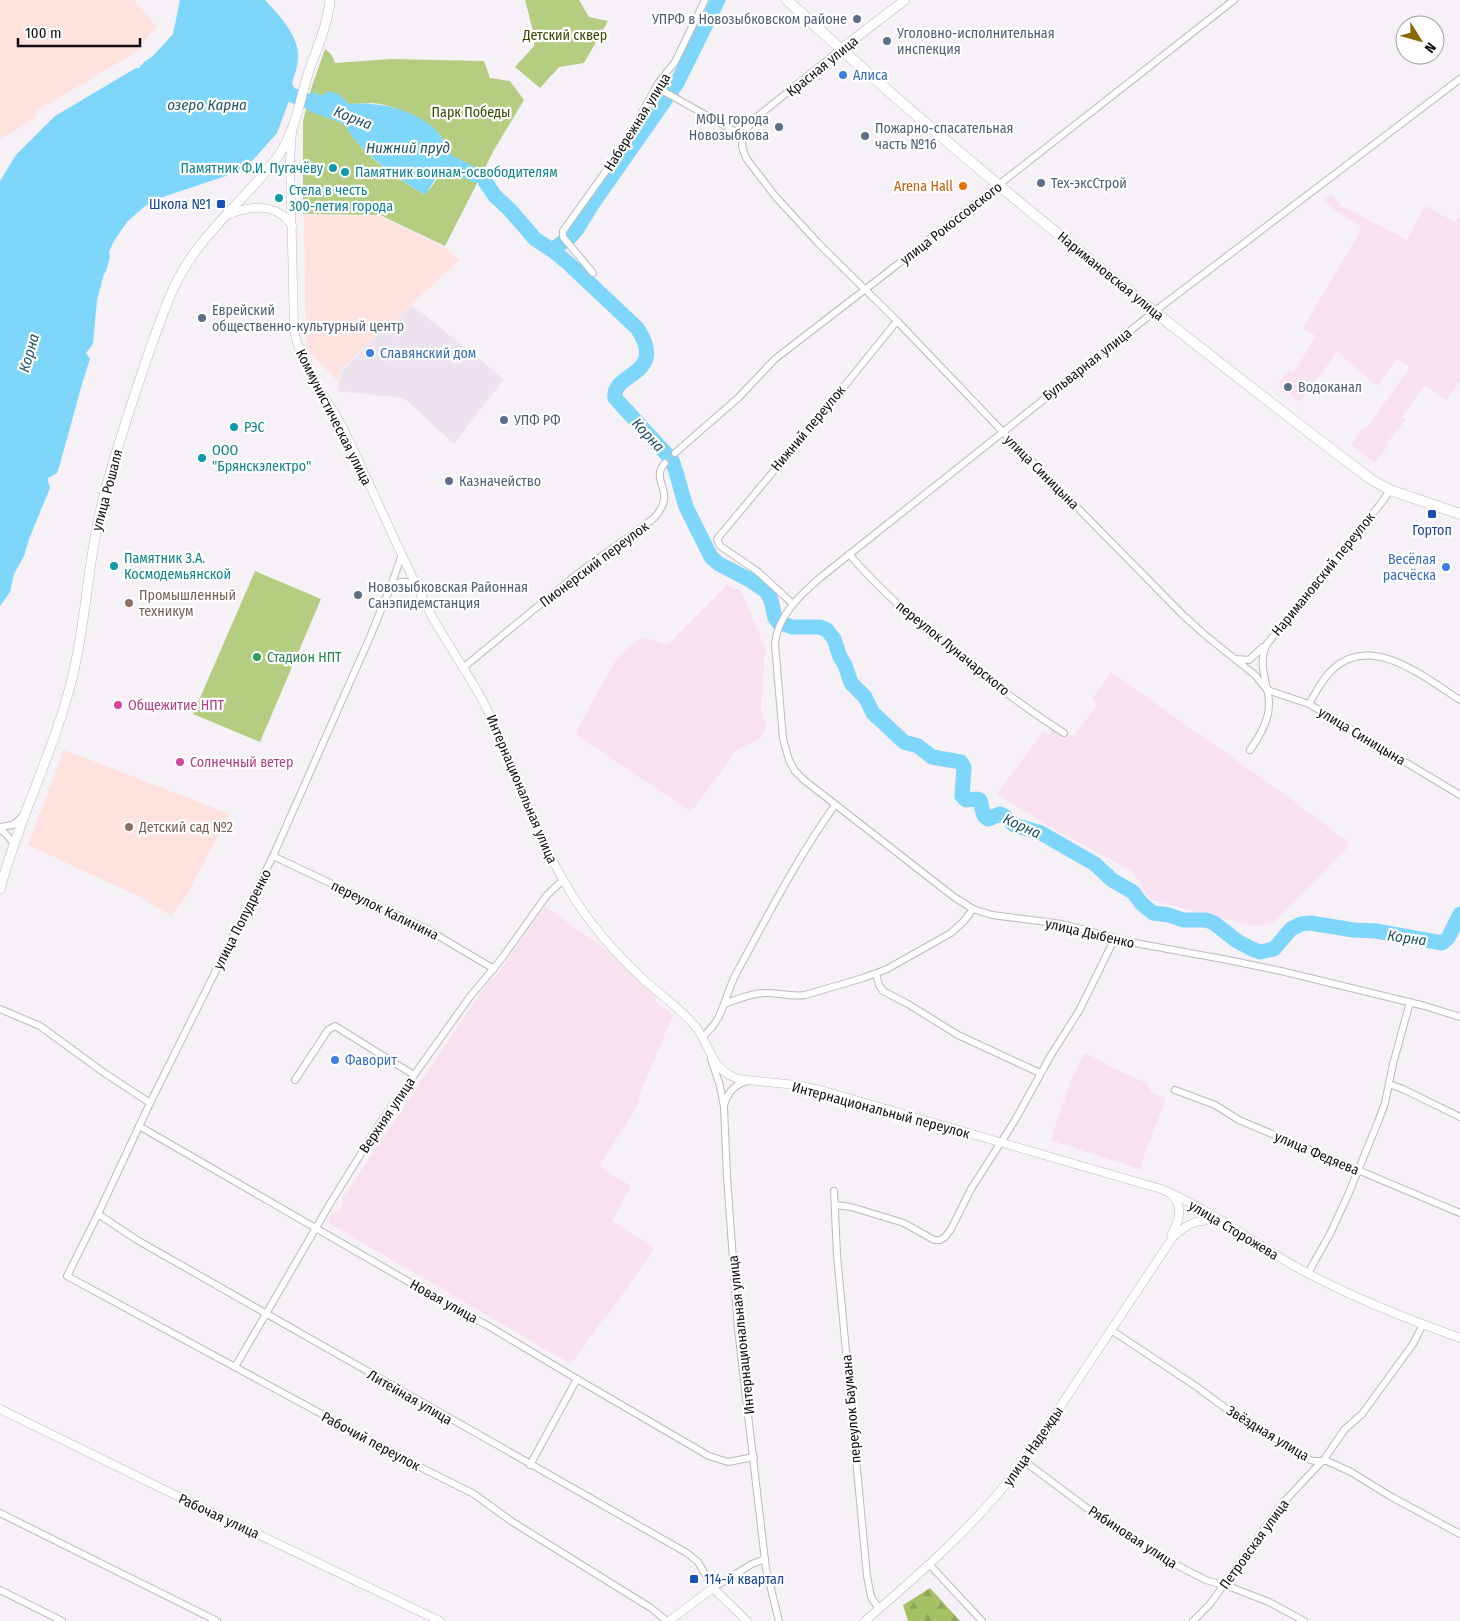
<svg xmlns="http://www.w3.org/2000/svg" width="1460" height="1621" font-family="'Fira Sans Condensed',sans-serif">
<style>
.built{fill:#ede3ee}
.industrial{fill:#f8e2f0}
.education{fill:#fde2de}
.forest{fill:url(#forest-firs)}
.green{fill:#b4cd81;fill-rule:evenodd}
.water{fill:#7fd6fb}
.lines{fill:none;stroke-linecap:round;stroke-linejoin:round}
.river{stroke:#7fd6fb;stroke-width:15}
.minor-casing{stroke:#bdb9be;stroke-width:8}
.tertiary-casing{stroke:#bdb9be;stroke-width:9}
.secondary-casing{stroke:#bdb9be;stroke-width:10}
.primary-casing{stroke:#bdb9be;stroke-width:11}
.minor{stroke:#fff;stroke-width:6}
.tertiary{stroke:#fff;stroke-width:8}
.secondary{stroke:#fff;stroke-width:9}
.primary{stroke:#fff;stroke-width:10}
.service-dot{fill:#5c6f8a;stroke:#fff;stroke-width:2}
.shop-dot{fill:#3f7fe0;stroke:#fff;stroke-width:2}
.culture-dot{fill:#0f9aa8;stroke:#fff;stroke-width:2}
.food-dot{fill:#e8710a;stroke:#fff;stroke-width:2}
.transit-dot{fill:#1a4fb4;stroke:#fff;stroke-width:2}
.education-dot{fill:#8d6e63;stroke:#fff;stroke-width:2}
.leisure-dot{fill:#2e9e5b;stroke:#fff;stroke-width:2}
.hotel-dot{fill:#d1479c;stroke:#fff;stroke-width:2}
.labels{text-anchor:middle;stroke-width:4.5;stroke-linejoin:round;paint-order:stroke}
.service-label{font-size:14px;fill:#4e5e75;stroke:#fff;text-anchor:start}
.park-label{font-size:14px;fill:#374800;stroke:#fff}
.street-label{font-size:14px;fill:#110f11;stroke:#fff}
.shop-label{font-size:14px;fill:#366cbe;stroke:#fff;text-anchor:start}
.culture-label{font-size:14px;fill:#0d838f;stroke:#fff;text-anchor:start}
.food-label{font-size:14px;fill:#c56008;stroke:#fff;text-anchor:end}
.transit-label{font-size:14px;fill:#164399;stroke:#fff;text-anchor:end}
.education-label{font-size:14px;fill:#785e54;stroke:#fff;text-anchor:start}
.leisure-label{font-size:14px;fill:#27864d;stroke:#fff;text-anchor:start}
.hotel-label{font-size:14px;fill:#b23c85;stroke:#fff;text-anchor:start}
.water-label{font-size:15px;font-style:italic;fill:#235468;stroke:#fff}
</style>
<defs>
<pattern id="forest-firs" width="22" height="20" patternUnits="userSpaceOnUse" patternTransform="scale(1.25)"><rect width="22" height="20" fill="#a4c164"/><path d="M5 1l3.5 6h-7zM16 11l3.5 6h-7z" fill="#8ca556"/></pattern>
</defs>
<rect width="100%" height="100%" fill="#f6f1f6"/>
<path class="built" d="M412,305L504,379L454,444L404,398L338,391L340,373L389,322L392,324Z"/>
<g class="industrial">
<path d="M1331,194L1340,205L1407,240L1425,206L1455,222L1460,215V381L1446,400L1426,385L1424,386L1402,417L1406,420L1386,444L1388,446L1375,463L1351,445L1363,429L1369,425L1410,367L1397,358L1378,386L1337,352L1300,402L1289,393L1287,395L1282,391L1283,388L1278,384L1289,371L1293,374L1316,336L1303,328L1358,236L1361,227L1332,208L1324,200Z"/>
<path d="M728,584L734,590L737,588L742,593L765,648L761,709L766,729L760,738L736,751L691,812L575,734L614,663L625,650L644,637L667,645Z"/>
<path d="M1111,672L1287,796L1346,840L1349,846L1272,924L1252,926L1148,899L1132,871L1052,828L997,794L1044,731L1049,735L1053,729L1063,736L1075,734L1098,704L1092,699Z"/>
<path d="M545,906L610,953L656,998L655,1001L673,1015L638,1098L641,1101L599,1166L631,1186L612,1221L655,1248L608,1315L607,1314L571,1364L327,1222L334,1212H339L343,1205L342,1199L437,1057L489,981L498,973Z"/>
<path d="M1084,1053L1105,1063V1065L1140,1080L1149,1085L1151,1092L1166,1098L1145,1153L1141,1170L1050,1140L1072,1079Z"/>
</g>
<g class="education">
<path d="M0,0H134L157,27L141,44L143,48L36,111L37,117L0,139Z"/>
<path d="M304,215L379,216L445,248L459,260L392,323L389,321L339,372L338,381L309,352L306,344Z"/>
<path d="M64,750L230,814L187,894L172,916L140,897L28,845Z"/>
</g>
<path class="forest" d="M930,1588L960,1621H908L903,1605Z"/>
<g class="green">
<path d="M525,0H579L589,17L608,21L584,63L559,67L540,88L515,67L534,46L535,39Z"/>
<path d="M325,49L331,54L335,63L391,59L484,61L490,78L510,81L524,100L494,150L445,246L380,215L303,214V121L312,86ZM315,91L318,95L338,94L349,104C357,104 365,103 373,103C393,105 426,118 439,134C443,139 445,146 448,152C444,164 435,189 423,194C394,176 361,155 345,124L325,117Z"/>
<path d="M255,571L321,599L260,742L193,714Z"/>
</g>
<g class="water">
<path d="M180,0H265C278,14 296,33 298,52C299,63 295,74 292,83L294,87L277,133L253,160L240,170L226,176L163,197L145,206L127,222L114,241L109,252L110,257L106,271L104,274L97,300L93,344L86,353L90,359L82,384L60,464L57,473L48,478V481L50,488L29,539L24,556L14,574L10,592L0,606V181L16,155L55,116L136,68H139L144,62L153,56L173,34Z"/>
<path d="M314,90L318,95H323L329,91L338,94L349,104C378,101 413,109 435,129C442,136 445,147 451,155L427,192L423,194C394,175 362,155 344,124L309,111Z"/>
</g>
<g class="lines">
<g class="river">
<path d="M272,88L330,109"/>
<path d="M431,153L468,172L482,177L495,196L510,210L535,239L552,250L568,263L637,328C669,376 611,372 615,398L672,460L676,472L686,507L711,557L719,564L750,580L766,591L771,600L775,618L778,622L792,627H820L827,630L834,639L840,657L845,665L851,683L865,697L873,713L904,742L918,746L932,757L961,762L964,767L962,796L966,800L977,799L980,800C983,808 981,815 988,819L1000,814L1003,815L1014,825L1041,833L1095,864L1112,880L1133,892L1142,904L1153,913L1169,915L1183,920H1206L1214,923L1237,941L1252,949L1260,952L1274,949L1291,929L1301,924L1310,923L1354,930L1376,931L1442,943L1448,938L1460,914"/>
<path d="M552,250L570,237L577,229L591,206L677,83L718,0"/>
</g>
<g class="minor-casing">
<g id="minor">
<path d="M1460,79L1155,311L821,577C801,594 777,616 775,644L783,739L789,760L795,771L804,780L954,897L973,909L992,915L1062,924L1135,943L1228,960L1281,971L1425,1006L1460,1017"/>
<path d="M656,87L743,136L742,147L746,158L775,196L820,245L897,321L1002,431L1183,615L1205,635L1255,675L1267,690L1309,704L1460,795"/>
<path d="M743,136L749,126L758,116L841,49"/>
<path d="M593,273L563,237V231L621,150L659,82L675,62L705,0"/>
<path d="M675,453L738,398L775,359L889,271L1234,0"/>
<path d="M402,554L392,583L370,637L273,856L150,1103L98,1214L67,1276L414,1464L474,1494L511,1521L651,1608L667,1621"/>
<path d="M849,554C883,594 924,628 965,661C997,686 1029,711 1064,733"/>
<path d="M391,588C400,579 408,580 417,588"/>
<path d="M793,604L757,571L720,546L717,539L833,400L897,321"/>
<path d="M1236,659L1249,660L1263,647"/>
<path d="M464,667L576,575L653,519C680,491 648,482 665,463"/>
<path d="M1309,704C1316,692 1322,679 1333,669C1373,633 1425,678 1460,700"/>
<path d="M1250,750C1259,737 1269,721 1269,704C1269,683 1256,665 1267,644L1382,502L1390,490"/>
<path d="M0,827L13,825L23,816"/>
<path d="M0,829L6,834L14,844"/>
<path d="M273,856L425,928L494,969"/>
<path d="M876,974L879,985L883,991L908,1004L958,1035L1040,1073"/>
<path d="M724,1004C738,999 752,993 766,993C779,993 792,997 805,995L863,978L887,969L951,933L964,921L973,909"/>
<path d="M0,1009L40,1026L103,1072L150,1103"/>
<path d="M702,1037C724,1020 724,997 736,974C767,917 797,858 835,805"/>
<path d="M711,1059L720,1086L724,1107L727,1177L738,1329L766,1569L779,1621"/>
<path d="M295,1080L328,1030L335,1026L414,1075"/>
<path d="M1389,1084L1403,1089L1460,1117"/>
<path d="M1175,1090L1215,1105L1239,1120L1460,1213"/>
<path d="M724,1106C727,1093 734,1084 748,1081"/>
<path d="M139,1126L454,1308L485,1324L577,1379L709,1456L728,1462L754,1457"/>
<path d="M834,1191L837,1255L867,1576L871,1597L879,1609"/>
<path d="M835,1205L851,1207L904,1223L934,1240H940L945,1237L951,1229L971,1189L1014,1122L1051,1055L1079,1011L1115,938"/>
<path d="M98,1214L137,1240L687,1553L698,1562L713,1588L752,1564L765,1559"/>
<path d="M1308,1273L1330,1234L1348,1195L1378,1122L1385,1103L1393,1064L1410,1002"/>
<path d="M1111,1330L1197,1387L1232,1413L1308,1459L1314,1461H1327L1351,1472L1390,1496L1460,1534"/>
<path d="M235,1367L331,1202L380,1123L469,998L502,958L547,895L563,880"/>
<path d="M1024,1461L1088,1509L1155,1554L1206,1580L1233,1588L1269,1602L1304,1621"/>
<path d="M530,1465L577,1379"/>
<path d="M0,1513L217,1621"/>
<path d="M929,1564L982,1621"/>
<path d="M0,1590L62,1621"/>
<path d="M1193,1621L1210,1604L1282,1504L1325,1458L1345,1429L1362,1414L1413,1344L1423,1324"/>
</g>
</g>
<g class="tertiary-casing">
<g id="tertiary">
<path d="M292,132L290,160L294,327C297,362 328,398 344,430C373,490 399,552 429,611C447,645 471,676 488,711C518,771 535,836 571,893C590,924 615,953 642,978C659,994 680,1008 695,1026C711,1046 710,1069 738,1079L796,1085L824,1091L1161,1189C1210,1209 1254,1244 1300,1269C1351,1297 1405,1318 1460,1338"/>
<path d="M226,216C248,205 277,202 292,226"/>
<path d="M1172,1195C1184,1208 1179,1220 1172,1234"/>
<path d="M0,1409L167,1491L440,1621"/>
<path d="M669,1621L713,1588L747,1621"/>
<path d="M865,1621C922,1572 979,1522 1024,1461L1173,1237C1186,1224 1200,1217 1218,1222"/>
</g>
</g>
<g class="secondary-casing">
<g id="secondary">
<path d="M841,49L905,0"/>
<path d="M0,889C19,818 54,751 72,679C85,627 87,574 98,522C105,485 117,450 128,415C141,375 154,335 170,296C195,237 238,208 276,159C295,134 299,103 308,74C316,50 328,25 330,0"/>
</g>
</g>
<g class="primary-casing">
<path id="primary" d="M787,0C964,163 1153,313 1344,459L1372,480L1390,490L1460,514"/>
</g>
<use href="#minor" class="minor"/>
<use href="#tertiary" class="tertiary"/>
<use href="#secondary" class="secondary"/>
<use href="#primary" class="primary"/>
</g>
<g class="service-dot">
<circle cx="857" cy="19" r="5"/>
<circle cx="887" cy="41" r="5"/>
<circle cx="779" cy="127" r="5"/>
<circle cx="865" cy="136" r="5"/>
<circle cx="1041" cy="183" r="5"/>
<circle cx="202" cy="318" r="5"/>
<circle cx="1288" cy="387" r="5"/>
<circle cx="504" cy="420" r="5"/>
<circle cx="449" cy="481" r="5"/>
<circle cx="358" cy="595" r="5"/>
</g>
<g class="shop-dot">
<circle cx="843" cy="75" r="5"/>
<circle cx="370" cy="353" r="5"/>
<circle cx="1446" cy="567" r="5"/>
<circle cx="335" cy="1060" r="5"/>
</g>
<g class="culture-dot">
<circle cx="333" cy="168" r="5"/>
<circle cx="345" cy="172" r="5"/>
<circle cx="279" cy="198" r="5"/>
<circle cx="234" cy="427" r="5"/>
<circle cx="202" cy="458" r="5"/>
<circle cx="114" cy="566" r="5"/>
</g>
<circle class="food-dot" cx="963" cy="186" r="5"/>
<g class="transit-dot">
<rect x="216" y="199" width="10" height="10" rx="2.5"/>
<rect x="1427" y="509" width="10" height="10" rx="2.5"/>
<rect x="689" y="1574" width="10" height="10" rx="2.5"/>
</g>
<g class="education-dot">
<circle cx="129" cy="603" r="5"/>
<circle cx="129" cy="827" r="5"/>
</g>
<circle class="leisure-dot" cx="257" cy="657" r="5"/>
<g class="hotel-dot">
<circle cx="118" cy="705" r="5"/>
<circle cx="180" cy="762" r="5"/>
</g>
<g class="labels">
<g class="service-label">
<text x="847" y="24" text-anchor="end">УПРФ в Новозыбковском районе</text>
<text x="897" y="38">Уголовно-исполнительная<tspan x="897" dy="16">инспекция</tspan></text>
<text x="769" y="124" text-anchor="end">МФЦ города<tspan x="769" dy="16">Новозыбкова</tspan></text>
<text x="875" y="133">Пожарно-спасательная<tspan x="875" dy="16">часть №16</tspan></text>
<text x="1051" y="188">Тех-эксСтрой</text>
<text x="212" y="315">Еврейский<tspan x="212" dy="16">общественно-культурный центр</tspan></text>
<text x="1298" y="392">Водоканал</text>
<text x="514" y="425">УПФ РФ</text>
<text x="459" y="486">Казначейство</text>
<text x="368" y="592">Новозыбковская Районная<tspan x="368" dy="16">Санэпидемстанция</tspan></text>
</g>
<g class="park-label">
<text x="565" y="40">Детский сквер</text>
<text x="471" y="117">Парк Победы</text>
</g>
<g class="street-label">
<text transform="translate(822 66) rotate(-39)" y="5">Красная улица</text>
<text transform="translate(637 122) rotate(-58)" y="5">Набережная улица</text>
<text transform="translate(951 223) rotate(-38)" y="5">улица Рокоссовского</text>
<text transform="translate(1111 276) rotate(39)" y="5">Наримановская улица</text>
<text transform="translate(1087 364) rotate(-38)" y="5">Бульварная улица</text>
<text transform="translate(334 417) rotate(63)" y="5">Коммунистическая улица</text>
<text transform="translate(808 428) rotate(-50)" y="5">Нижний переулок</text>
<text transform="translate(1042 472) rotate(45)" y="5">улица Синицына</text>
<text transform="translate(107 490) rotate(-75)" y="5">улица Рошаля</text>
<text transform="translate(594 564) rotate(-37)" y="5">Пионерский переулок</text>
<text transform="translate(1323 574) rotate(-51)" y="5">Наримановский переулок</text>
<text transform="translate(953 648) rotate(39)" y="5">переулок Луначарского</text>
<text transform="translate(1362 736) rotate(31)" y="5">улица Синицына</text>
<text transform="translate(522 789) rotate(67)" y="5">Интернациональная улица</text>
<text transform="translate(385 910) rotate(26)" y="5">переулок Калинина</text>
<text transform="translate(242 919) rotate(-63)" y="5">улица Попудренко</text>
<text transform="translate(1090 933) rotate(13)" y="5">улица Дыбенко</text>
<text transform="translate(881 1110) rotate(15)" y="5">Интернациональный переулок</text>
<text transform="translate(387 1115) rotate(-56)" y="5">Верхняя улица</text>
<text transform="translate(1317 1153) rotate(23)" y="5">улица Федяева</text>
<text transform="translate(1234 1230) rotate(31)" y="5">улица Сторожева</text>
<text transform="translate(444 1301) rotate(29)" y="5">Новая улица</text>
<text transform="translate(741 1335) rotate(-96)" y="5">Интернациональная улица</text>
<text transform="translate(410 1397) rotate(30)" y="5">Литейная улица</text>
<text transform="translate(851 1409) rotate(-95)" y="5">переулок Баумана</text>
<text transform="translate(1268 1433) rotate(31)" y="5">Звёздная улица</text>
<text transform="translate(371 1441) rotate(28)" y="5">Рабочий переулок</text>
<text transform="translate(1033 1446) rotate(-55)" y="5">улица Надежды</text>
<text transform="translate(219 1516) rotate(25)" y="5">Рабочая улица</text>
<text transform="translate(1133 1537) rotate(33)" y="5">Рябиновая улица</text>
<text transform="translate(1254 1544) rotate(-54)" y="5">Петровская улица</text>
</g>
<g class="shop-label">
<text x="853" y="80">Алиса</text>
<text x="380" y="358">Славянский дом</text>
<text x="1436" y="564" text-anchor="end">Весёлая<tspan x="1436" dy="16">расчёска</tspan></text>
<text x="345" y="1065">Фаворит</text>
</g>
<g class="culture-label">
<text x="323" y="173" text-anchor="end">Памятник Ф.И. Пугачёву</text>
<text x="355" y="177">Памятник воинам-освободителям</text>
<text x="289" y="195">Стела в честь<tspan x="289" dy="16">300-летия города</tspan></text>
<text x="244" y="432">РЭС</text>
<text x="212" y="455">ООО<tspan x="212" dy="16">"Брянскэлектро"</tspan></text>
<text x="124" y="563">Памятник З.А.<tspan x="124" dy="16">Космодемьянской</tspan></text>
</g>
<g class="food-label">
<text x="953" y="191">Arena Hall</text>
</g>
<g class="transit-label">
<text x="211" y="209">Школа №1</text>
<text x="1432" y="535" text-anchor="middle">Гортоп</text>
<text x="704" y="1584" text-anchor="start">114-й квартал</text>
</g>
<g class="education-label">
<text x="139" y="600">Промышленный<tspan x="139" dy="16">техникум</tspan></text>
<text x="139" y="832">Детский сад №2</text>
</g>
<g class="leisure-label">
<text x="267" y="662">Стадион НПТ</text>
</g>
<g class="hotel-label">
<text x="128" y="710">Общежитие НПТ</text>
<text x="190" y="767">Солнечный ветер</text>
</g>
<g class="water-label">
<text x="207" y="110">озеро Карна</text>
<text transform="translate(353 118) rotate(22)" y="5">Корна</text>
<text x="408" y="153">Нижний пруд</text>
<text transform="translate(29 353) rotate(-74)" y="5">Корна</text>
<text transform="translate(648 435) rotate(47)" y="5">Корна</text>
<text transform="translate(1022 826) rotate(24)" y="5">Корна</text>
<text transform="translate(1407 938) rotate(8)" y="5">Корна</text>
</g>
</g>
<g transform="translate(1420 40) rotate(127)"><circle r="24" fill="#ffffff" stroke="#a09fa0"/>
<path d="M0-4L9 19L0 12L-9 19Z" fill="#876a07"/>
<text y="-8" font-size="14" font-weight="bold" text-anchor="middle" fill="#110f11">N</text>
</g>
<path d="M18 38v8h122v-8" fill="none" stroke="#110f11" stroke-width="2.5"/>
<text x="25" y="38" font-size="15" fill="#110f11" stroke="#ffffff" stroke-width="4" paint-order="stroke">100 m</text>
</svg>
